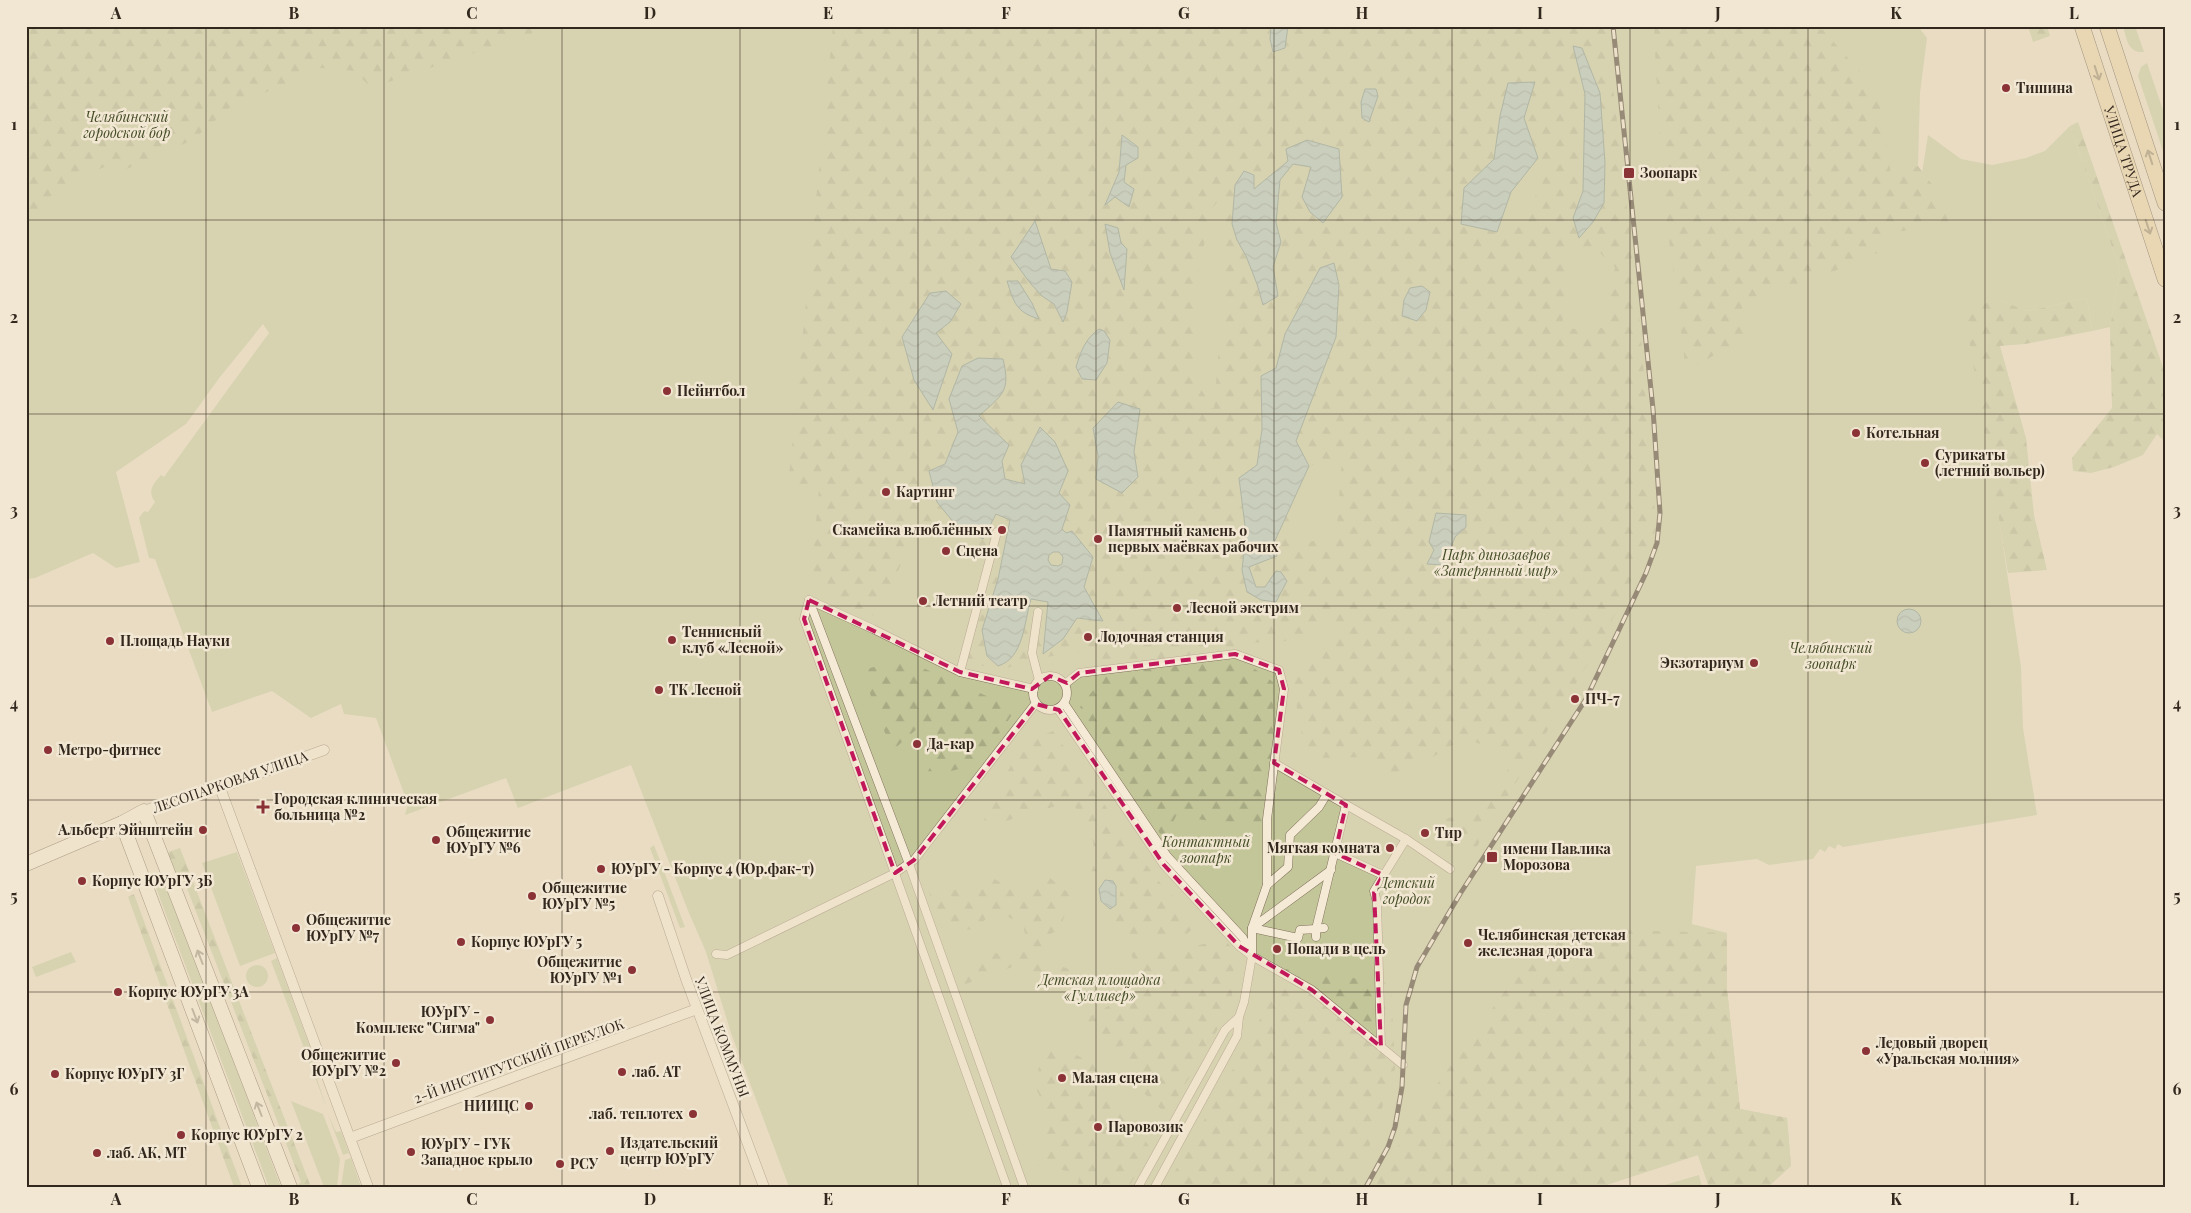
<svg xmlns="http://www.w3.org/2000/svg" width="2191" height="1213" font-family="'Playfair Display',serif">
<style>
.green{fill:#c2c699}
.forest{fill:url(#forest-firs);fill-rule:evenodd}
.water{fill:url(#water-waves);stroke:#6d8981;fill-rule:evenodd}
.lines{fill:none;stroke-linecap:round;stroke-linejoin:round}
.pedestrian-casing{stroke:#816f5c;stroke-width:9}
.minor-casing{stroke:#816f5c;stroke-width:11}
.secondary-casing{stroke:#63503f;stroke-width:15}
.primary-casing{stroke:#4f3e30;stroke-width:16}
.pedestrian{stroke:#f5ead5;stroke-width:8}
.minor{stroke:#f5ead5;stroke-width:10}
.secondary{stroke:#f5ead5;stroke-width:14}
.primary{stroke:#e8cf9f;stroke-width:15}
.rail-casing{stroke:#33281e;stroke-width:5}
.rail{stroke:#f1e7d2;stroke-width:3;stroke-dasharray:9;stroke-linecap:butt}
.oneway{stroke:#8e7c5e}
.oneway2{stroke:#94897a}
.marked{fill:none;stroke:#c2185b;stroke-width:4;stroke-dasharray:10 6;stroke-linejoin:round}
.grid{fill:none;stroke:#33281e;stroke-width:1;stroke-opacity:0.55}
.poi-dot{fill:#8a3236;stroke:#f1e7d2;stroke-width:2}
.labels{text-anchor:middle;stroke-width:5;stroke-linejoin:round;paint-order:stroke}
.poi-label{font-size:14px;font-weight:bold;fill:#33281e;stroke:#f1e7d2;text-anchor:start}
.park-label{font-size:14px;font-style:italic;fill:#454d27;stroke:#f1e7d2}
.street-label{font-size:14px;fill:#33281e;stroke:#f1e7d2}
.neatline{fill:none;stroke:#33281e;stroke-width:2}
.grid-label{font-size:16px;text-anchor:middle;font-weight:bold;fill:#33281e}
</style>
<defs>
<pattern id="forest-firs" width="22" height="20" patternUnits="userSpaceOnUse" patternTransform="scale(1.25)"><rect width="22" height="20" fill="#c2c699"/><path d="M5 1l3.5 6h-7zM16 11l3.5 6h-7z" fill="#a7aa83"/></pattern>
<pattern id="water-waves" width="16" height="10" patternUnits="userSpaceOnUse" patternTransform="scale(1.25)"><rect width="16" height="10" fill="#a5bcb5"/><path d="M0 5q4-4 8 0t8 0" fill="none" stroke="#879993"/></pattern>
</defs>
<rect width="100%" height="100%" fill="#e9dcc3"/>
<g class="green">
<path d="M26,26H1918L1927,38L1920,93L1918,166L1922,173L1928,135L1961,159L1992,165L2026,158L2045,151L2070,126L2120,270L2110,327L2092,331L2087,298L2028,311L1999,300L1995,491L2021,667L2023,728L2037,815L1843,847L1838,844L1835,849L1829,846L1825,852L1820,849L1813,859L1769,865L1757,859L1696,866L1692,924L1727,933V989L1740,1109L1787,1118L1791,1166L1768,1187H1709L1698,1155L1600,1187H789L731,1033L706,952L689,913L631,765L518,808L506,778L405,815L408,804L376,718L344,714L341,704L311,718L272,691L212,712L155,559L149,558L139,518L144,511L148,512L155,502C147,491 153,484 161,475L164,477L269,333L263,324L220,377L186,424L116,472L140,562L116,568L93,553L35,578L26,579Z"/>
<path d="M2123,26H2135L2144,52C2127,53 2127,39 2123,26Z"/>
<path d="M2147,63L2165,116V157L2138,76L2141,67Z"/>
<path d="M654,845L685,927L680,928L650,848Z"/>
<path d="M237,852L275,953L240,966L202,863Z"/>
<path d="M163,876L281,1187H269L153,880Z"/>
<path d="M71,952L76,962L36,977L32,967Z"/>
<path d="M277,958L321,1077L317,1079L327,1109L271,961Z"/>
<circle cx="257" cy="976" r="11"/>
<path d="M291,1101L323,1114L340,1159L337,1187H324Z"/>
<path d="M328,1114L336,1132L341,1131L349,1153L343,1155Z"/>
<path d="M351,1158L361,1187H341L345,1160Z"/>
<path d="M1699,1175L1702,1187H1658Z"/>
</g>
<g class="forest">
<path d="M26,26H553L371,88L355,71L321,68L228,109L193,140L113,175L104,167L55,191L38,216L26,223Z"/>
<path d="M833,26H1271L1270,39L1273,52L1285,48L1288,26H1606L1639,313L1656,529L1603,639L1475,850L1442,847L1444,819L1479,811L1503,779L1511,764L1504,753L1464,738L1392,782L1374,757L1306,758L1291,675L1340,630L1332,622L1289,641L1250,643L1238,657L1273,682V747L1261,828L1176,816L1164,840L1080,707L1113,665L1080,652L1046,657L999,670L959,660L973,603L987,568L972,536L920,521L878,617L824,598L812,566L819,489L788,486ZM1535,83L1524,118L1538,158L1546,164L1541,185L1523,219L1497,232L1464,188L1494,159L1500,116ZM1122,135L1138,157L1126,165L1124,182L1129,207L1115,197L1105,204L1119,172ZM1339,149L1311,167L1293,164L1280,180L1276,223L1281,242L1273,267L1278,296L1262,305C1256,282 1250,262 1237,240L1254,189L1288,161ZM1224,193L1226,259L1214,409L1194,379L1198,275L1211,210ZM1035,222L1051,269L1065,271L1064,322L1054,304L1042,296L1019,270ZM1118,228L1124,288L1110,253ZM1596,249L1615,267L1603,328L1562,329L1569,250ZM1319,268L1339,285L1336,337L1296,441L1309,466L1342,458L1336,539L1293,543L1292,504L1273,545L1276,556L1249,567L1256,587H1265L1276,571L1261,600L1247,591L1242,570L1246,534L1239,478L1257,465L1262,429L1261,376L1276,368L1285,334ZM949,399L978,416L1009,445L1002,461L1005,479L1025,484L1070,505L1062,529L1093,557L1084,587L1103,621L1077,618L1063,639L1043,654L1048,602L1031,599L1017,651L998,666L987,656L982,630L998,579L1010,520L996,514L929,472L945,464L958,432ZM1118,402L1140,409L1134,453L1138,477L1096,479L1098,456L1093,428Z"/>
<path d="M1655,26H1790L1823,30L1878,92L1891,175L1918,166L1938,192L1949,223L1867,237L1882,251L1820,277L1741,301L1747,337L1686,371L1663,192L1654,34Z"/>
<path d="M2028,26H2047L2050,36L2033,42Z"/>
<path d="M2078,122L2165,373V442L2157,434L2143,455L2114,467L2091,473L2073,471L2072,458L2112,408L2110,327L2120,270L2070,126Z"/>
<path d="M2087,298L2092,331L2025,344L2000,346L2026,438L2034,515L2047,570L2008,573L1964,309L1999,300L2028,311Z"/>
<path d="M905,660L1016,709L978,764L924,778L942,747L920,726L892,751L861,670Z"/>
<path d="M1053,731L1155,877L1198,925L1180,939H1169L1131,935L1113,919L1124,880L1104,876L1083,890L1095,863L1093,841L1072,801L996,824L984,820L1013,761L1033,739Z"/>
<path d="M180,848L311,1187H295L301,1182L181,873H175L165,853Z"/>
<path d="M1044,873L1071,895L1060,929L1045,937L1046,960L1071,970L1040,989L1015,966L963,985L959,974L983,947C1003,963 1009,944 1026,940L1022,917L1012,919C999,910 984,914 979,930L942,928L925,880L969,894L990,876L1015,892Z"/>
<path d="M134,894L242,1187H234L128,897Z"/>
<path d="M1551,928L1727,933V989L1740,1109L1787,1118L1791,1166L1767,1187H1709L1698,1155L1600,1187H1374L1419,1109Z"/>
<path d="M1224,939L1235,951L1231,1007L1167,1115L1123,1073L1140,1035L1112,1052L1086,1030L1089,1017L1126,996L1137,969L1129,949L1187,948Z"/>
<path d="M1286,969L1391,983L1395,1069L1357,1183L1354,1187H1166L1245,1048Z"/>
<path d="M1043,1048L1073,1053L1096,1066L1150,1148L1129,1187H1077L1080,1173L1038,1166L1048,1114L1035,1086Z"/>
</g>
<g class="water">
<path d="M1271,26H1288L1285,48L1273,52L1270,39Z"/>
<path d="M1573,46L1582,48L1600,93L1605,163L1604,203L1593,222L1579,238L1573,218L1583,191L1585,94Z"/>
<path d="M1535,82L1524,118L1538,158L1511,192L1497,232L1461,224L1464,188L1494,159L1500,116L1508,83Z"/>
<path d="M1365,89H1376L1378,96L1369,122L1362,118L1361,102Z"/>
<path d="M1122,135L1138,147V158L1126,165L1124,182L1134,189L1129,207L1115,197L1105,205L1119,172Z"/>
<path d="M1307,140L1339,149L1342,197L1323,223L1310,212L1302,197L1311,167L1293,164L1280,180L1276,223L1281,242L1273,267L1278,296L1263,305L1257,284L1246,256L1237,240L1232,224L1235,185L1244,171L1254,175V189L1288,161L1286,149Z"/>
<path d="M1035,221L1051,269L1065,271L1072,282L1067,312L1063,322L1054,304L1042,296L1030,283L1011,257Z"/>
<path d="M1105,224L1118,228L1121,243L1127,249L1124,290L1110,253Z"/>
<path d="M1334,263L1339,285L1336,337L1296,441L1309,466L1273,545L1277,556L1249,567L1256,587H1265L1276,571L1281,572L1287,581L1276,602L1261,600L1247,592L1242,570L1246,534L1239,478L1257,465L1262,429L1261,376L1276,368L1285,334L1320,268Z"/>
<path d="M1007,281H1018L1032,303L1039,319C1016,312 1014,303 1007,281Z"/>
<path d="M1422,286L1430,292L1426,310L1417,321L1402,316L1404,300L1410,288Z"/>
<path d="M946,291L961,304L950,322L936,333L952,354L933,410L914,380L902,337L930,293Z"/>
<path d="M1099,329L1104,331L1110,340L1107,363L1096,380L1082,379L1076,367C1081,351 1085,339 1099,329Z"/>
<path d="M978,358L1003,359C1011,392 1002,395 979,416L1009,445L1002,461L1005,479L1025,484L1021,465L1040,427L1055,442L1068,471L1059,493L1070,505L1062,529L1066,533L1072,531L1093,557L1084,587L1103,621L1077,618L1063,639L1043,654L1048,602L1031,599C1024,622 1024,658 998,666L987,656L982,630L998,579L1010,520L996,514L983,539L954,523L937,502L929,471L945,464L958,432L949,399L962,366ZM1053,552H1059L1063,557L1062,564L1058,566L1051,565L1048,560L1049,555Z"/>
<path d="M1118,402L1140,409L1134,452L1138,477L1122,493L1096,479L1098,456L1093,428Z"/>
<path d="M1436,513L1466,515V527L1455,537L1444,565L1427,564L1434,550L1429,542Z"/>
<circle cx="1909" cy="621" r="12"/>
<path d="M1105,880L1113,881L1116,886V905L1110,909L1101,901L1099,889Z"/>
</g>
<g class="lines">
<g class="pedestrian-casing">
<g id="pedestrian">
<path d="M809,600L909,864L1024,1187"/>
<path d="M809,600L804,619L1007,1187"/>
<path d="M809,600L873,629L960,672L1034,689"/>
<path d="M1038,612L1032,653L1039,680"/>
<path d="M960,672L997,532"/>
<circle cx="1050" cy="693" r="17"/>
<path d="M1065,684L1079,673L1235,654L1279,670L1284,689L1267,819V885L1252,928V956L1244,1002L1239,1017L1237,1036L1155,1187"/>
<path d="M1064,703L1167,856L1243,938L1251,954"/>
<path d="M1058,709L1164,865L1239,946L1252,956L1312,990L1403,1065"/>
<path d="M1274,763L1327,794"/>
<path d="M1335,853L1383,875"/>
<path d="M1267,885L1288,867L1290,835L1319,807L1327,794L1406,839L1450,869"/>
<path d="M1324,928L1316,929L1346,805"/>
<path d="M1316,937V929L1300,930L1298,938L1252,928L1331,870"/>
<path d="M716,954L727,955L895,873L914,860L1036,703"/>
<path d="M1381,1047L1377,902L1374,891L1406,839"/>
<path d="M1138,1187L1225,1030L1239,1017"/>
</g>
</g>
<g class="minor-casing">
<g id="minor">
<path d="M219,785L368,1187"/>
<path d="M144,811L219,785L230,784L324,750"/>
<path d="M658,896L686,979L764,1187"/>
<path d="M350,1138L697,1009"/>
</g>
</g>
<g class="secondary-casing">
<g id="secondary">
<path d="M122,823L259,1187"/>
<path d="M26,864L122,823L144,811L290,1187"/>
</g>
</g>
<g class="primary-casing">
<g id="primary">
<path id="s1" d="M2082,26L2165,279"/>
<path d="M2107,26L2165,203"/>
</g>
</g>
<use href="#pedestrian" class="pedestrian"/>
<use href="#minor" class="minor"/>
<use href="#secondary" class="secondary"/>
<use href="#primary" class="primary"/>
<g class="rail-casing">
<path id="rail" d="M1366,1187L1388,1147L1395,1127L1402,1087L1406,1005L1417,967L1460,894L1586,699L1646,573L1657,543L1660,513L1653,409L1613,26"/>
</g>
<use href="#rail" class="rail"/>
</g>
<defs><path id="oneway-shaft" d="M-6 0H5M1.5-3L5.5 0L1.5 3" fill="none" stroke-width="1.6" stroke-linecap="round" stroke-linejoin="round" transform="scale(1.25)"/></defs>
<g class="oneway">
<use href="#oneway-shaft" transform="translate(2097 73) rotate(72)"/>
<use href="#oneway-shaft" transform="translate(2150 157) rotate(-108)"/>
<use href="#oneway-shaft" transform="translate(2148 227) rotate(72)"/>
</g>
<g class="oneway2">
<use href="#oneway-shaft" transform="translate(200 957) rotate(-111)"/>
<use href="#oneway-shaft" transform="translate(195 1016) rotate(69)"/>
<use href="#oneway-shaft" transform="translate(259 1109) rotate(-111)"/>
</g>
<path d="M0 0H2191V1213H0ZM809,600L960,672L1032,689L1050,676L1067,683L1079,673L1235,654L1279,670L1284,689L1274,763L1346,805L1335,853L1383,875L1374,891L1381,1047L1312,990L1239,946L1164,865L1059,710L1036,704L914,860L895,873L804,619Z" fill="#e9dcc3" fill-opacity=".55" fill-rule="evenodd"/>
<path class="marked" d="M809,600L960,672L1032,689L1050,676L1067,683L1079,673L1235,654L1279,670L1284,689L1274,763L1346,805L1335,853L1383,875L1374,891L1381,1047L1312,990L1239,946L1164,865L1059,710L1036,704L914,860L895,873L804,619Z"/>
<path class="grid" d="M206,26V1187M384,26V1187M562,26V1187M740,26V1187M918,26V1187M1096,26V1187M1274,26V1187M1452,26V1187M1630,26V1187M1808,26V1187M1985,26V1187M26,220H2165M26,414H2165M26,606H2165M26,800H2165M26,992H2165"/>
<g class="poi-dot">
<circle cx="2006" cy="88" r="5"/>
<rect x="1623" y="167" width="12" height="12" rx="2.5"/>
<circle cx="667" cy="391" r="5"/>
<circle cx="1856" cy="433" r="5"/>
<circle cx="1925" cy="463" r="5"/>
<circle cx="886" cy="492" r="5"/>
<circle cx="1002" cy="530" r="5"/>
<circle cx="1098" cy="539" r="5"/>
<circle cx="946" cy="551" r="5"/>
<circle cx="923" cy="601" r="5"/>
<circle cx="1177" cy="608" r="5"/>
<circle cx="1088" cy="637" r="5"/>
<circle cx="672" cy="640" r="5"/>
<circle cx="110" cy="641" r="5"/>
<circle cx="1754" cy="663" r="5"/>
<circle cx="659" cy="690" r="5"/>
<circle cx="1575" cy="699" r="5"/>
<circle cx="917" cy="744" r="5"/>
<circle cx="48" cy="750" r="5"/>
<path d="M260.5 799.5h5v5h5v5h-5v5h-5v-5h-5v-5h5z"/>
<circle cx="203" cy="830" r="5"/>
<circle cx="1425" cy="833" r="5"/>
<circle cx="436" cy="840" r="5"/>
<circle cx="1390" cy="848" r="5"/>
<rect x="1486" y="851" width="12" height="12" rx="2.5"/>
<circle cx="601" cy="869" r="5"/>
<circle cx="82" cy="881" r="5"/>
<circle cx="532" cy="896" r="5"/>
<circle cx="296" cy="928" r="5"/>
<circle cx="461" cy="942" r="5"/>
<circle cx="1468" cy="943" r="5"/>
<circle cx="1277" cy="949" r="5"/>
<circle cx="632" cy="970" r="5"/>
<circle cx="118" cy="992" r="5"/>
<circle cx="490" cy="1020" r="5"/>
<circle cx="1866" cy="1051" r="5"/>
<circle cx="396" cy="1063" r="5"/>
<circle cx="622" cy="1072" r="5"/>
<circle cx="55" cy="1074" r="5"/>
<circle cx="1062" cy="1078" r="5"/>
<circle cx="529" cy="1106" r="5"/>
<circle cx="693" cy="1114" r="5"/>
<circle cx="1098" cy="1127" r="5"/>
<circle cx="181" cy="1135" r="5"/>
<circle cx="610" cy="1151" r="5"/>
<circle cx="411" cy="1152" r="5"/>
<circle cx="97" cy="1153" r="5"/>
<circle cx="560" cy="1164" r="5"/>
</g>
<g class="labels">
<g class="poi-label">
<text x="2016" y="93">Тишина</text>
<text x="1640" y="178">Зоопарк</text>
<text x="677" y="396">Пейнтбол</text>
<text x="1866" y="438">Котельная</text>
<text x="1935" y="460">Сурикаты<tspan x="1935" dy="16">(летний вольер)</tspan></text>
<text x="896" y="497">Картинг</text>
<text x="992" y="535" text-anchor="end">Скамейка влюблённых</text>
<text x="1108" y="536">Памятный камень о<tspan x="1108" dy="16">первых маёвках рабочих</tspan></text>
<text x="956" y="556">Сцена</text>
<text x="933" y="606">Летний театр</text>
<text x="1187" y="613">Лесной экстрим</text>
<text x="682" y="637">Теннисный<tspan x="682" dy="16">клуб «Лесной»</tspan></text>
<text x="1098" y="642">Лодочная станция</text>
<text x="120" y="646">Площадь Науки</text>
<text x="1744" y="668" text-anchor="end">Экзотариум</text>
<text x="669" y="695">ТК Лесной</text>
<text x="1585" y="704">ПЧ-7</text>
<text x="927" y="749">Да-кар</text>
<text x="58" y="755">Метро-фитнес</text>
<text x="274" y="804">Городская клиническая<tspan x="274" dy="16">больница №2</tspan></text>
<text x="193" y="835" text-anchor="end">Альберт Эйнштейн</text>
<text x="446" y="837">Общежитие<tspan x="446" dy="16">ЮУрГУ №6</tspan></text>
<text x="1435" y="838">Тир</text>
<text x="1380" y="853" text-anchor="end">Мягкая комната</text>
<text x="1503" y="854">имени Павлика<tspan x="1503" dy="16">Морозова</tspan></text>
<text x="611" y="874">ЮУрГУ - Корпус 4 (Юр.фак-т)</text>
<text x="92" y="886">Корпус ЮУрГУ 3Б</text>
<text x="542" y="893">Общежитие<tspan x="542" dy="16">ЮУрГУ №5</tspan></text>
<text x="306" y="925">Общежитие<tspan x="306" dy="16">ЮУрГУ №7</tspan></text>
<text x="1478" y="940">Челябинская детская<tspan x="1478" dy="16">железная дорога</tspan></text>
<text x="471" y="947">Корпус ЮУрГУ 5</text>
<text x="1287" y="954">Попади в цель</text>
<text x="622" y="967" text-anchor="end">Общежитие<tspan x="622" dy="16">ЮУрГУ №1</tspan></text>
<text x="128" y="997">Корпус ЮУрГУ 3А</text>
<text x="480" y="1017" text-anchor="end">ЮУрГУ -<tspan x="480" dy="16">Комплекс "Сигма"</tspan></text>
<text x="1876" y="1048">Ледовый дворец<tspan x="1876" dy="16">«Уральская молния»</tspan></text>
<text x="386" y="1060" text-anchor="end">Общежитие<tspan x="386" dy="16">ЮУрГУ №2</tspan></text>
<text x="632" y="1077">лаб. АТ</text>
<text x="65" y="1079">Корпус ЮУрГУ 3Г</text>
<text x="1072" y="1083">Малая сцена</text>
<text x="519" y="1111" text-anchor="end">НИИЦС</text>
<text x="683" y="1119" text-anchor="end">лаб. теплотех</text>
<text x="1108" y="1132">Паровозик</text>
<text x="191" y="1140">Корпус ЮУрГУ 2</text>
<text x="620" y="1148">Издательский<tspan x="620" dy="16">центр ЮУрГУ</tspan></text>
<text x="421" y="1149">ЮУрГУ - ГУК<tspan x="421" dy="16">Западное крыло</tspan></text>
<text x="107" y="1158">лаб. АК, МТ</text>
<text x="570" y="1169">РСУ</text>
</g>
<g class="park-label">
<text x="127" y="122">Челябинский<tspan x="127" dy="16">городской бор</tspan></text>
<text x="1496" y="560">Парк динозавров<tspan x="1496" dy="16">«Затерянный мир»</tspan></text>
<text x="1831" y="653">Челябинский<tspan x="1831" dy="16">зоопарк</tspan></text>
<text x="1206" y="847">Контактный<tspan x="1206" dy="16">зоопарк</tspan></text>
<text x="1407" y="888">Детский<tspan x="1407" dy="16">городок</tspan></text>
<text x="1100" y="985">Детская площадка<tspan x="1100" dy="16">«Гулливер»</tspan></text>
</g>
<g class="street-label">
<text dy="5" stroke="none"><textPath href="#s1" startOffset="132">УЛИЦА ТРУДА</textPath></text>
<text transform="translate(230 782) rotate(-19)" y="5">ЛЕСОПАРКОВАЯ УЛИЦА</text>
<text transform="translate(722 1037) rotate(69)" y="5">УЛИЦА КОММУНЫ</text>
<text transform="translate(519 1061) rotate(-20)" y="5">2-Й ИНСТИТУТСКИЙ ПЕРЕУЛОК</text>
</g>
</g>
<rect width="2191" height="1213" fill="none" stroke="#f1e7d2" stroke-width="55"/>
<rect x="28" y="28" width="2136" height="1158" class="neatline"/>
<g class="grid-label">
<text x="116" y="19">A</text>
<text x="294" y="19">B</text>
<text x="472" y="19">C</text>
<text x="650" y="19">D</text>
<text x="828" y="19">E</text>
<text x="1006" y="19">F</text>
<text x="1184" y="19">G</text>
<text x="1362" y="19">H</text>
<text x="1540" y="19">I</text>
<text x="1718" y="19">J</text>
<text x="1896" y="19">K</text>
<text x="2074" y="19">L</text>
<text x="14" y="130">1</text>
<text x="2177" y="130">1</text>
<text x="14" y="323">2</text>
<text x="2177" y="323">2</text>
<text x="14" y="516">3</text>
<text x="2177" y="516">3</text>
<text x="14" y="709">4</text>
<text x="2177" y="709">4</text>
<text x="14" y="902">5</text>
<text x="2177" y="902">5</text>
<text x="14" y="1095">6</text>
<text x="2177" y="1095">6</text>
<text x="116" y="1205">A</text>
<text x="294" y="1205">B</text>
<text x="472" y="1205">C</text>
<text x="650" y="1205">D</text>
<text x="828" y="1205">E</text>
<text x="1006" y="1205">F</text>
<text x="1184" y="1205">G</text>
<text x="1362" y="1205">H</text>
<text x="1540" y="1205">I</text>
<text x="1718" y="1205">J</text>
<text x="1896" y="1205">K</text>
<text x="2074" y="1205">L</text>
</g>
</svg>
